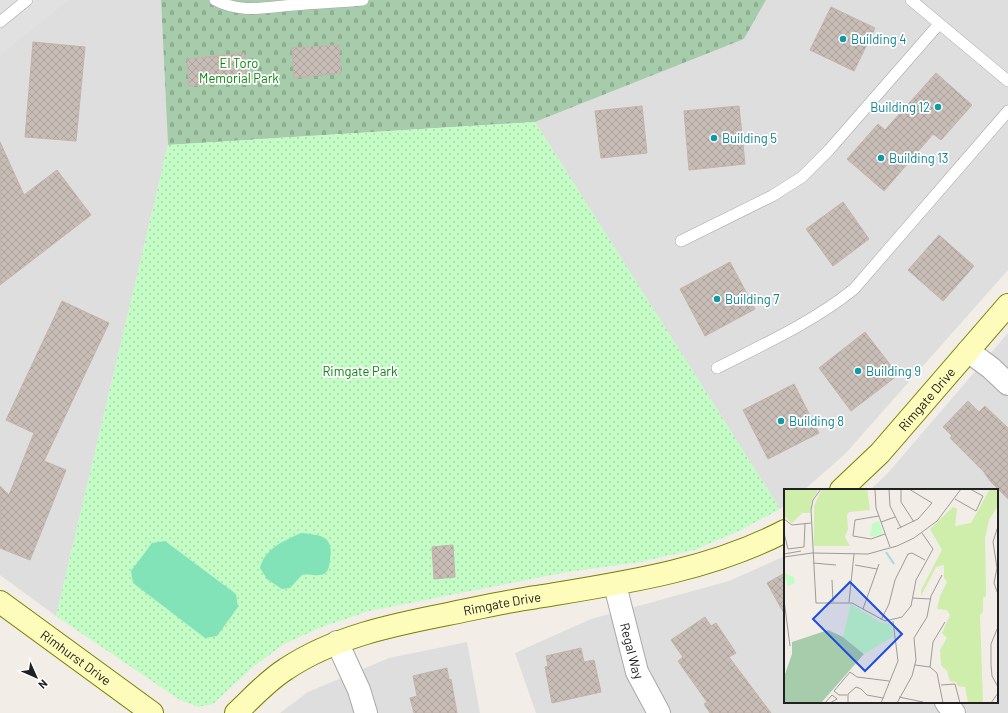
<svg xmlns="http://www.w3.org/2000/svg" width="1008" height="713" font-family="Barlow,sans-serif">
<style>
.residential{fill:#dfdede}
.cemetery{fill:url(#cemetery-stones)}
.park{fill:url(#park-dots)}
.pitch{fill:#82e3b9}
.parking{fill:#e1e1e1}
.building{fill:url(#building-cross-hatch);stroke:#c4b3a9}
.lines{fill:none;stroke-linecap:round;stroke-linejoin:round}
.lane-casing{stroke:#a8a8a8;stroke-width:12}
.street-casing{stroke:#a8a8a8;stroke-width:24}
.secondary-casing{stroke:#798000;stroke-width:24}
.lane{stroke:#fff;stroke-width:11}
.street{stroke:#fff;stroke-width:22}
.secondary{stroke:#fdfcba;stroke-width:22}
.culture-dot{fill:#0f9aa8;stroke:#fff;stroke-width:1.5}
.labels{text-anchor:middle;stroke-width:3.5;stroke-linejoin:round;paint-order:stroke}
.culture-label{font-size:13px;fill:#0d838f;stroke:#fff;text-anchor:start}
.park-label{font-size:13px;fill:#07870a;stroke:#fff}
.street-label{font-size:13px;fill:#212121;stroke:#fff}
.inset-river{fill:none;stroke:#a6d7e1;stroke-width:2}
.inset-road{fill:none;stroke:#9e9b98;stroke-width:1}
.view{fill:#1d4ed8;fill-opacity:0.15;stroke:#1d4ed8;stroke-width:2}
.inset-edge{fill:none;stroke:#212121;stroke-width:2}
</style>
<defs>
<pattern id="cemetery-stones" width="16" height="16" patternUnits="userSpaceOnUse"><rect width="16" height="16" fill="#a7ccab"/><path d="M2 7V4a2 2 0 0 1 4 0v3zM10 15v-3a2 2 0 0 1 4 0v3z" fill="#8faf93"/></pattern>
<pattern id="park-dots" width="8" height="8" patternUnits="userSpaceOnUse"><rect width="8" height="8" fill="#c4fcc5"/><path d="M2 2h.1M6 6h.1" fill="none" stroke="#a8d8a9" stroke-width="1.8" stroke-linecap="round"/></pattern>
<pattern id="building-cross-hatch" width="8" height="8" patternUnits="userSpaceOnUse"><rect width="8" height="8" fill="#c7bdb6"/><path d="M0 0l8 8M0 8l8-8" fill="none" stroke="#aba29c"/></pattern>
</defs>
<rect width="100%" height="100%" fill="#f2ede7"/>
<g class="residential">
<path d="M0,0H161L168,145L56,616L0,575Z"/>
<path d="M766,0H1008V270L845,454L804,490H785V505L780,509L535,122L744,39Z"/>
<path d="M1008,333V713H536L515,653L591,619L729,581L785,556V702H997V490H870L887,474Z"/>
<path d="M467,642L480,713H280L308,692L389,658Z"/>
</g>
<path class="cemetery" d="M161,0H766L744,39L535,122L168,145Z"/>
<path class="park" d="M535,122L780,509L739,531L694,550L640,562L567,572L369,611L322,627L284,644L253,667L213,704L198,707L180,700L56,616L168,145Z"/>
<g class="pitch">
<path d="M301,533C322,535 334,536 330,560C329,566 329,571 324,574C318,577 309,573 302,575L290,588L282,589L267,579L260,568C265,548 284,541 301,533Z"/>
<path d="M165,541L236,594L238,607L217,636L205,638L133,583L131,571L152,543Z"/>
</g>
<path class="parking" d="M0,0H69L0,55Z"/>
<g class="building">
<path d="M831,7L875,28L854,71L810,50Z"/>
<path d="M33,42L85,47L76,141L25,137Z"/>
<path d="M339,45L341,73L294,78L292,48Z"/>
<path d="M244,53L246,81L189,86L187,59Z"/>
<path d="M936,73L972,105L941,140L933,134L884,191L847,159L878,124L885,130Z"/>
<path d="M642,106L647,153L601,158L595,111Z"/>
<path d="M739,106L745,164L689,170L684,111Z"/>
<path d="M0,142L24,195L57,170L91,215L0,285Z"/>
<path d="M843,202L869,239L833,266L806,229Z"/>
<path d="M939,235L974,266L943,301L908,270Z"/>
<path d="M730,262L755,309L705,336L680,289Z"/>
<path d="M62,301L109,323L44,461L66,470L30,560L0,548V486L9,495L34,433L6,420Z"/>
<path d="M865,332L898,375L851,411L819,368Z"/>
<path d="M794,384L819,433L768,459L743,410Z"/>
<path d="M968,401L979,412L985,406L1008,428V499L990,481L984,472L950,438L952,436L943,427Z"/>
<path d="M453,545L455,577L434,579L432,547Z"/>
<path d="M785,573V615L767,583Z"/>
<path d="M705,617L711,626L716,623L736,653L729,657L771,713H710L704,704L707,702L678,661L683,657L671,640Z"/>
<path d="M581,648L584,662L594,660L601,692L552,703L545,667L548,666L546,656Z"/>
<path d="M447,668L449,680L451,679L457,713H414L410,698L417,696L413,676Z"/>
</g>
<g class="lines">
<g class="lane-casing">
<g id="lane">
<path d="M215,0C241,14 267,7 294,5C317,3 340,2 363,0"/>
<path d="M911,0L1008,81"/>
<path d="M0,22L27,0"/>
<path d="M681,241L772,196L802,177L829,150L939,24"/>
<path d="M717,368C764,344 813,322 854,289L1008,111"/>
</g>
</g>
<g class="street-casing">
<g id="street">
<path d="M968,351L991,368L1008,384"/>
<path id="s1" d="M615,585L637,672L659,713"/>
<path d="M337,642L359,690L366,713"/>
<path d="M946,702L954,713"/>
</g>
</g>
<g class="secondary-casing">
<g id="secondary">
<path id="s2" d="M841,490L880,453L1008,305"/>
<path id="s3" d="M0,602L152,713"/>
<path id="s4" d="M236,713C252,698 267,681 286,669C334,637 392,625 448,614C478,608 508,601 537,597C622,583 708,571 785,531"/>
</g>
</g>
<use href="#lane" class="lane"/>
<use href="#street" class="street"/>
<use href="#secondary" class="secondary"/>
</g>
<g class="culture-dot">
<circle cx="843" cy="39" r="4"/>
<circle cx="938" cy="107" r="4"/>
<circle cx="714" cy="138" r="4"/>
<circle cx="881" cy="158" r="4"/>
<circle cx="717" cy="299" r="4"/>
<circle cx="858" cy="371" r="4"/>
<circle cx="781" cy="421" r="4"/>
</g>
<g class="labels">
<g class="culture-label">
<text x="851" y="44">Building 4</text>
<text x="930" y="112" text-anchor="end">Building 12</text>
<text x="722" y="143">Building 5</text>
<text x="889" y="163">Building 13</text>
<text x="725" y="304">Building 7</text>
<text x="866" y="376">Building 9</text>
<text x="789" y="426">Building 8</text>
</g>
<g class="park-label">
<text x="239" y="68">El Toro<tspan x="239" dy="15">Memorial Park</tspan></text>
<text x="360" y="376">Rimgate Park</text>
</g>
<g class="street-label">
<text dy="5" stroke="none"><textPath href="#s2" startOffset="125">Rimgate Drive</textPath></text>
<text dy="5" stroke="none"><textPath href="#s4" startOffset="294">Rimgate Drive</textPath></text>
<text dy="5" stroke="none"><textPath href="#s1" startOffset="68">Regal Way</textPath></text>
<text dy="5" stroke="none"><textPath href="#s3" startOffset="94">Rimhurst Drive</textPath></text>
</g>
</g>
<g transform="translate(784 489)">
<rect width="214" height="214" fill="#f2ede7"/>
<path d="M1,0H35L28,11L26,24H18L8,34L0,27ZM38,0H83L86,21L65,23L63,26L64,40L61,48L66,57H30V17ZM206,0H214V17L205,31L201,49L202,107L199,109V123L196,126L199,214H184L181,198L174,197L172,193L166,192L163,182L157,176L156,161L163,149L158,144L166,126L163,121L153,120L156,107L163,93L160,89V76L152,78L137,107V101L158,61L146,40L169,18L173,20L171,37L187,34Z" fill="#cfedab"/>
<path d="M44,141L59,148L80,165L37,214H0V188L8,165V153Z" fill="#a7ccab"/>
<path d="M95,32L99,45L86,48L88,35ZM0,84L10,88L11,94L4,97ZM67,115L96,133L107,135L110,147L80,165L59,148Z" fill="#c4fcc5"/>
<path class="inset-river" d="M102,63L110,75"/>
<path class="inset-road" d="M37,0L29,11L27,21L32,114H68L101,132L118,128L127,117L132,91L149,60L138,44M91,0L92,19L106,58M105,0L106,17L117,39M117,0V13L130,33M171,10L192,22L199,7L186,0M95,27L71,31L69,47L87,50L101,45M0,30L8,36L27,34M97,33L111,28M214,37L209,53L213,79L210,94L214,105M113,40L134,30L148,14L125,0M0,44L4,60L20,58L21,34M0,65L17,62M0,68L28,64L84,65L113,57L130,49L153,32L177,0M29,74L52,76M71,76L93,80M48,91L49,113M128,109L146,110M0,111L6,157M65,113L70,65M79,120L95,75M97,131L105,115L111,91L124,65L128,64L141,71M214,138L207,155V176L208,187L214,198M131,176L146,178L153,184L159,214M146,178L149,153L161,133M157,196L171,195L176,214M63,206H55L50,202L66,183L73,188L105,192M115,208L139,213M41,214L48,206L53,210L46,214M64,214V205L72,198L77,200L83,206L99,209M97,214L114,172L109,132M113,214L128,187L132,171L130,149L143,128L147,107L158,86M207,214L214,204"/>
<path class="view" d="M66,93L118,145L81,182L29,130Z"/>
<rect width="214" height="214" class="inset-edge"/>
</g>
<g transform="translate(36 677) rotate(135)" stroke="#ffffff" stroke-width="3" paint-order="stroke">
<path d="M0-3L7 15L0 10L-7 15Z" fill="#212121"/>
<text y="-6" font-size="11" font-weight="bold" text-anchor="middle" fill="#212121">N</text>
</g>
</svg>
